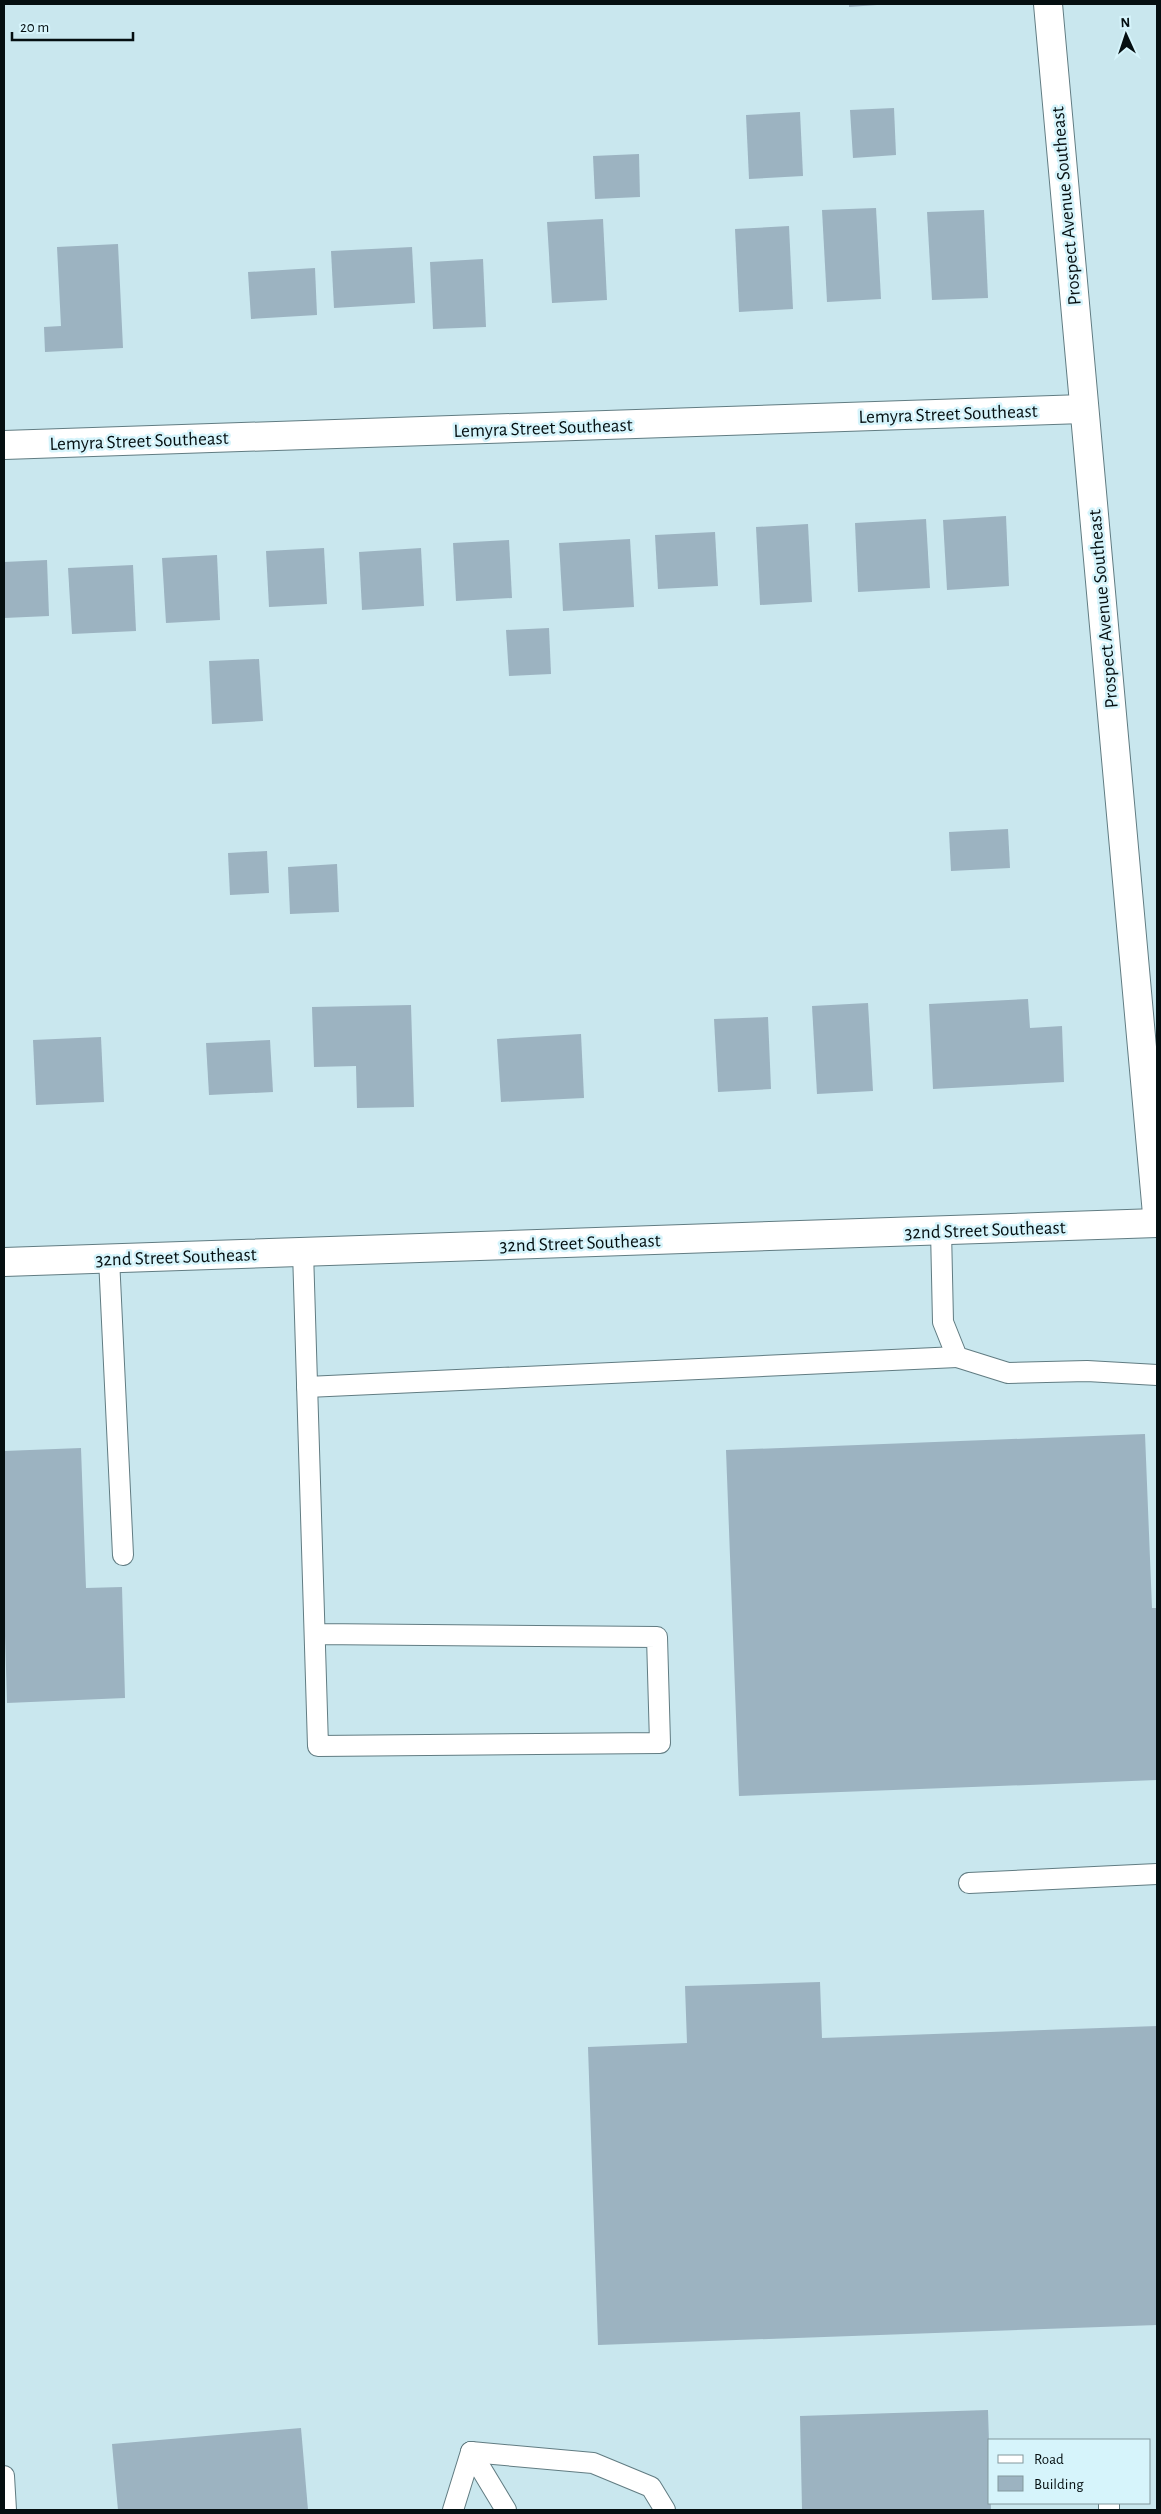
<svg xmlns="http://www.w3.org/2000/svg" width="1161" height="2514" font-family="'Alegreya Sans',sans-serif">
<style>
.building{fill:#9cb3c1}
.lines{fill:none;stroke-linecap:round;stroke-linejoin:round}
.service-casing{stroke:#617c82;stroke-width:22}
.minor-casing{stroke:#617c82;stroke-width:30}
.tertiary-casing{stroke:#617c82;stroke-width:30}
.service{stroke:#fff;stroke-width:20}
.minor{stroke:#fff;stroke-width:28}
.tertiary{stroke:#fff;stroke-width:28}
.labels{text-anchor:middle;stroke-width:5;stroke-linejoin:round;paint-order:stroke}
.street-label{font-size:19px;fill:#050f11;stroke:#d6f4fb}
</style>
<rect width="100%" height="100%" fill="#c9e7ee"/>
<g class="building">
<path d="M849,4H877V5L849,7Z"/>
<path d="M894,108L896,155L853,158L850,110Z"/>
<path d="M800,112L803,176L749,179L746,115Z"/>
<path d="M639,154L640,197L595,199L593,156Z"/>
<path d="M876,208L881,299L827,302L822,210Z"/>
<path d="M984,210L988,298L932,300L927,212Z"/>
<path d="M603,219L607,300L552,303L547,222Z"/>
<path d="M789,226L793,309L739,312L735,229Z"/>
<path d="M118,244L123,348L45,352L44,327L61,326L57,247Z"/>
<path d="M412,247L415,303L334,308L331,251Z"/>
<path d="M483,259L486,327L433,329L430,262Z"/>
<path d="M315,268L317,315L251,319L248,272Z"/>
<path d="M1006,516L1009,586L947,590L943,520Z"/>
<path d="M926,519L930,588L858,592L855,523Z"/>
<path d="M808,524L812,602L760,605L756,527Z"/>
<path d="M715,532L718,586L658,589L655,535Z"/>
<path d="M630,539L634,607L563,611L559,543Z"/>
<path d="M509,540L512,598L456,601L453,543Z"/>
<path d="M324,548L327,604L269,607L266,551Z"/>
<path d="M421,548L424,606L362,610L359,552Z"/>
<path d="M217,555L220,620L166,623L162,558Z"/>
<path d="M47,560L49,616L4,618V562Z"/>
<path d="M133,565L136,631L72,634L68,568Z"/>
<path d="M549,628L551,674L509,676L506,630Z"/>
<path d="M259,659L263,721L212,724L209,661Z"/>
<path d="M1008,829L1010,868L951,871L949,832Z"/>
<path d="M267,851L269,893L230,895L228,853Z"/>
<path d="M337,864L339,912L290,914L288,867Z"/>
<path d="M1028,999L1030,1028L1062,1026L1064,1082L933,1089L929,1004Z"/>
<path d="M868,1003L873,1091L817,1094L812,1006Z"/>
<path d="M411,1005L414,1107L357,1108L356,1066L314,1067L312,1007Z"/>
<path d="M768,1017L771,1089L718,1092L714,1019Z"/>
<path d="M581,1034L584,1098L501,1102L497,1039Z"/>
<path d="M101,1037L104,1102L36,1105L33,1040Z"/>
<path d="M270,1040L273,1092L209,1095L206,1043Z"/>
<path d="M1145,1434L1152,1608H1157V1780L739,1796L726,1450Z"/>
<path d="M81,1448L86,1588L122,1587L125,1698L7,1703L4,1603V1451Z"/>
<path d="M820,1982L822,2038L1157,2026V2325L598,2345L588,2047L687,2043L685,1986Z"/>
<path d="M988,2410L991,2510H802L800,2416Z"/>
<path d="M301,2428L308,2510H118L112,2444Z"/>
</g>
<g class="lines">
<g class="service-casing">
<g id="service">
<path d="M941,1230L943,1322L957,1357L1008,1373L1087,1371L1157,1375"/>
<path d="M303,1251L318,1746L660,1743L657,1637L315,1634"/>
<path d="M109,1258L123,1555"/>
<path d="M307,1387L957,1357"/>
<path d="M969,1883L1157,1874"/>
<path d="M471,2452L593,2463L651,2487L665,2510"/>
<path d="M471,2452L506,2510"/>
<path d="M4,2476L6,2510"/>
<path d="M1109,2503V2510"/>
<path d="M453,2510L471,2452"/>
</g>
</g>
<g class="minor-casing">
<g id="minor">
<path d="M1048,4L1157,1214"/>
<path d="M4,445L1083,409"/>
</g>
</g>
<g class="tertiary-casing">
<path id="tertiary" d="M4,1262L1157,1223"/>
</g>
<use href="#service" class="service"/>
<use href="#minor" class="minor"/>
<use href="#tertiary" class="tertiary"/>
</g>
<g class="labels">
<g class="street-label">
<text transform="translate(1065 206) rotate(-95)" y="7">Prospect Avenue Southeast</text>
<text transform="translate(948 413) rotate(-2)" y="7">Lemyra Street Southeast</text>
<text transform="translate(543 427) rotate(-2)" y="7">Lemyra Street Southeast</text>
<text transform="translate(139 440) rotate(-2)" y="7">Lemyra Street Southeast</text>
<text transform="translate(1102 609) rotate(-95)" y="7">Prospect Avenue Southeast</text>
<text transform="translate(985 1229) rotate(-2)" y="7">32nd Street Southeast</text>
<text transform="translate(580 1242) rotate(-2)" y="7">32nd Street Southeast</text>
<text transform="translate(176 1256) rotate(-2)" y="7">32nd Street Southeast</text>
</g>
</g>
<rect width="1161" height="2514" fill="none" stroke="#050f11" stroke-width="10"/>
<rect x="988" y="2439" width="162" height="65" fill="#d6f4fb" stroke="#82989d"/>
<rect x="998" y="2455" width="25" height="8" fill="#ffffff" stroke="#82989d"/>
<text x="1034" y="2464" font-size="15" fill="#050f11">Road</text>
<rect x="998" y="2476" width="25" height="15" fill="#9cb3c1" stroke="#82989d"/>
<text x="1034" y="2489" font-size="15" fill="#050f11">Building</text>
<g transform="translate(1126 35) rotate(357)" stroke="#d6f4fb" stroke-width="4" paint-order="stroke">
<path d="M0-4L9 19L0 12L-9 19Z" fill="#050f11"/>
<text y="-8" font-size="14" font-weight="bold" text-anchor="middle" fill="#050f11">N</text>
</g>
<path d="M12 32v8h121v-8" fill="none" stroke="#050f11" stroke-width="2.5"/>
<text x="20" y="32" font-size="15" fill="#050f11" stroke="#d6f4fb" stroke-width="4" paint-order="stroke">20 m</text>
</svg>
